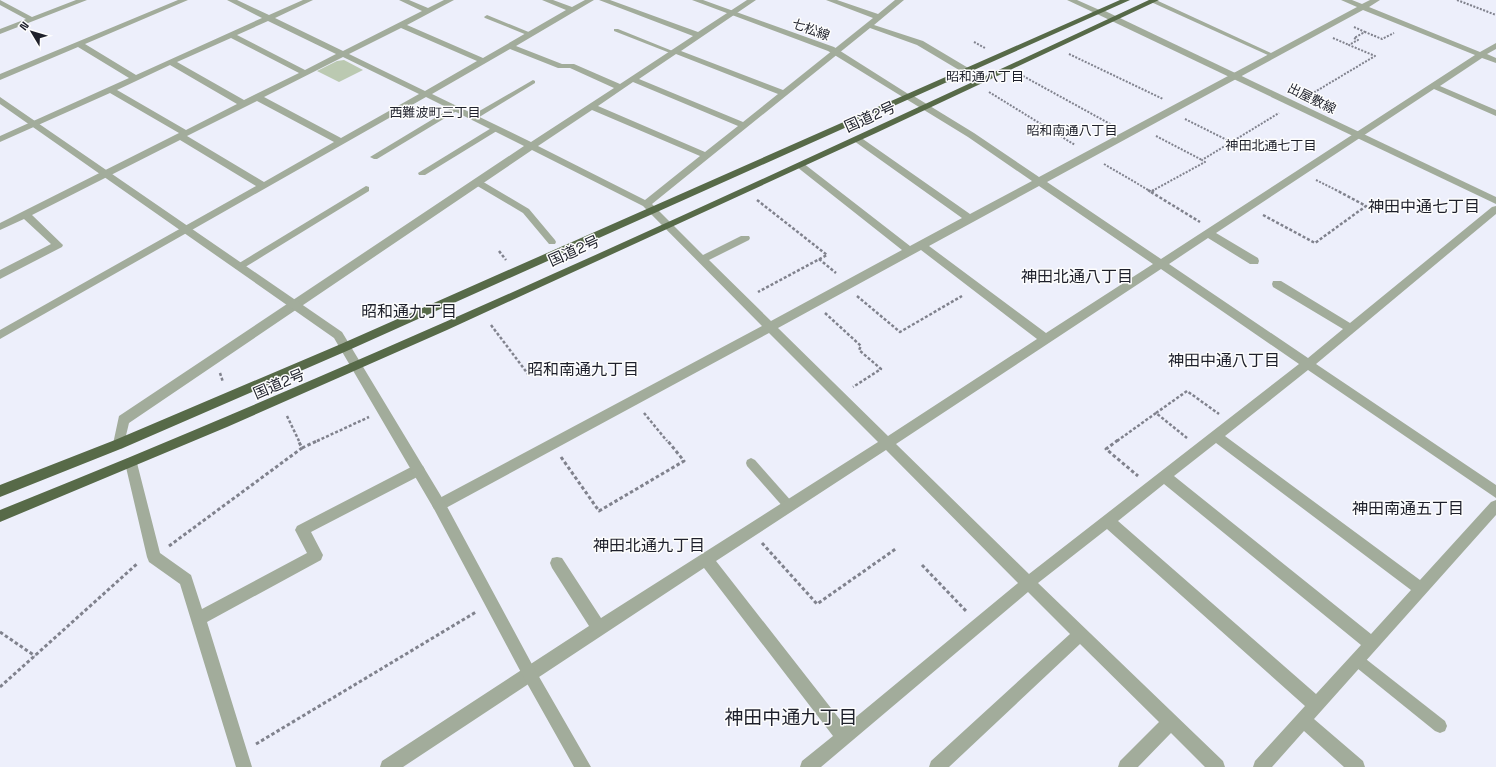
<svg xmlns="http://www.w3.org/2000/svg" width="1496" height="767" font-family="'Space Grotesk','Noto Sans JP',sans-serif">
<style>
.green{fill:#bbc9b1}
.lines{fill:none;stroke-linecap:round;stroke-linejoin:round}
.path-far2{stroke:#80828d;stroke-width:2;stroke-dasharray:2 1.5;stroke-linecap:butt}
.path-far1{stroke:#80828d;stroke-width:2.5;stroke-dasharray:3 2;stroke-linecap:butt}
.path{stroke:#80828d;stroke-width:3;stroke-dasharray:3.5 2.5;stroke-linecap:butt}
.service{fill:#a2ac9b;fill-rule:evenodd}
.minor{fill:#a2ac9b;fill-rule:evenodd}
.tertiary{fill:#a2ac9b;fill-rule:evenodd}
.trunk{fill:#576a48;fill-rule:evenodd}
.labels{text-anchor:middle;stroke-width:3;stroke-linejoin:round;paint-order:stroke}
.far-street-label{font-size:13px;fill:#1e202b;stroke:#fdfdfd}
.far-neighbourhood-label{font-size:13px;fill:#1e202b;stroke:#fdfdfd}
.street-label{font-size:15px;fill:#1e202b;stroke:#fdfdfd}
.neighbourhood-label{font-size:16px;fill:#1e202b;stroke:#fdfdfd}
.near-neighbourhood-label{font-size:19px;fill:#1e202b;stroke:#fdfdfd}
</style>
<rect width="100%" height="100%" fill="#edeffb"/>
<path class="green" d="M344,60L363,70L339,82L317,71L337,61Z"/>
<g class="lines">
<g class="path-far2">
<path d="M1457,0L1496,15"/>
<path d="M1354,27L1365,32"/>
<path d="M1333,38L1349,45"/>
<path d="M974,42L985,48"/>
<path d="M1069,54L1163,99"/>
<path d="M1023,76L1112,125"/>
<path d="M989,92L1075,145"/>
<path d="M1308,96L1375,56L1349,45L1358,40L1354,38L1365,32L1382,39L1394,33"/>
<path d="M1185,119L1231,142"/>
<path d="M1156,136L1202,160"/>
<path d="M1104,164L1150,191"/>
<path d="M1316,180L1338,191"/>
<path d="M1152,191L1205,162L1202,160L1279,113"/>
</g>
<g class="path-far1">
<path d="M1148,190L1151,192L1154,190"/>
<path d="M1151,192L1200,222"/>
<path d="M757,200L827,255L758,292"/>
<path d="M1263,215L1315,243L1366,206L1336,190"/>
<path d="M499,251L506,260"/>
<path d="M819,259L836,273"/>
<path d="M857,296L900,332L962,296"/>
<path d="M825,313L861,346L859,350L881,369L853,387"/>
<path d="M491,325L528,374"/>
<path d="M220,373L223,382"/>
<path d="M644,413L667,441"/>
<path d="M1156,413L1187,391L1219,414"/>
<path d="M287,416L299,441"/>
<path d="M317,441L369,417"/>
<path d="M1117,441L1156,413L1187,438"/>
</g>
<g class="path">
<path d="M1118,440L1106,449L1138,476"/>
<path d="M302,448L319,440"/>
<path d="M561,457L599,511L684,461L667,440"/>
<path d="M762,543L817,604L897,548"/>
<path d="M169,546L302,448L298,440"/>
<path d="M922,565L967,612"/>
<path d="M0,632L35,656"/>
<path d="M0,687L138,563"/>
<path d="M256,744L476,612"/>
</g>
<g class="service">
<path d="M1151,0H1156L1275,55L1270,56L1151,2Z"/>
<path d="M487,15L531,33L532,34L527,35L485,18L484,17Z"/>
<path d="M614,29H618L675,52L670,53L614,31Z"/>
<path d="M533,80L535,81V83L476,119H473L469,117Z"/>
<path d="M453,107L460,109L377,159H374L370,157Z"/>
<path d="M493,127H499L500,129L425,175H419L418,173Z"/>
<path d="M474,180H480L529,209L555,240L556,242L555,244H549L523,213L474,184Z"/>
<path d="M366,186L369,187V191L242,269H236L235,267L236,265Z"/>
<path d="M751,458L755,460L793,503L795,506L793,509L789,511L785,509L747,466L746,463L747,460Z"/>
<path d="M1357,654L1362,656L1445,721L1447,726L1445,731L1440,733L1435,731L1352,664L1351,660L1352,656Z"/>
</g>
<g class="minor">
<path d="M0,0L32,17L76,0H87L0,34V29L26,19L0,5Z"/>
<path d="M178,0H188L85,44L136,75L262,18L227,0H237L269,15L303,0H313L275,18L343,51L422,11L399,0H409L428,8L444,0H454L407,25L483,58L566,10L542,0H553L572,7L585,0H594L516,46L562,64H574L620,84L693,36L599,0H610L698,32L747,0H756L681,51L783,90L873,18L826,0H837L878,14L895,0H904L874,25L923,41L970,69V73H964L917,45L870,28L652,204L703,255L741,236H749L750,238L749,240L709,260L771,321L902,250L797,167V163H803L910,246L962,218L854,141V137H860L970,214L1032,181L968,137L906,99V95H912L974,133L1039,177L1357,7L1341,0H1352L1362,4L1370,0H1380L1369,7L1480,52L1496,43V49L1487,54L1496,58V63L1482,58L1440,86L1496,110V116L1434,89L1216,233L1258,258L1259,261L1258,264H1250L1208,238L1169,264L1308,358L1343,329L1273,287L1272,284L1273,281H1281L1350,323L1492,207L1496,206V214L1316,364L1496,485V498L1308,370L1225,436L1420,580L1491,502L1496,500V515L1314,719L1363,761L1365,767H1344L1304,731L1272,767H1253L1255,761L1305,706L1107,529L1038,583L1223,761L1225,767H1205L1171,733L1138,767H1118L1120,761L1159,722L1080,644L949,767H929L931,761L1070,634L1028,592L821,767H800L802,761L833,736L704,568L403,767H380L382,761L589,626L552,568L550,563L552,558L557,557L562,558L601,618L878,442L769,333L444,509L439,511L434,509L432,505L434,501L762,326L643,206L532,150L129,423L123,448L119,449L115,448L113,444L119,416L524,146L426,97L0,339V330L256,186L180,140L32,215L63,245L62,247L0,279V270L51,244L24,219L0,230V223L179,133L110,93L0,142V136L129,78L78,47L0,80V74ZM1363,10L1475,55L1161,259L1047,182ZM268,21L336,54L305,70L237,35ZM401,28L477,61L425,91L349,54ZM231,38L299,73L244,100L177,62ZM510,49L558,68H570L614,88L531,142L432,94ZM676,54L778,94L743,122L639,79ZM343,57L419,94L341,138L264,97ZM170,65L237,104L186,130L117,90ZM633,82L738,126L705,152L598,106ZM257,101L334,142L264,182L187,136ZM592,110L700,156L645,200L538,146ZM1039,186L1153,264L1046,333L929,246ZM921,250L1037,339L888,436L778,328ZM1161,269L1299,364L1029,574L896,444ZM1216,443L1411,590L1371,634L1174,476ZM886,450L1018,583L845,726L716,561ZM1164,484L1361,645L1316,694L1118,521Z"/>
<path d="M1067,0H1077L1104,12L1097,14Z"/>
<path d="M131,458L136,459L137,463L160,553L191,575L202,609L307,553L295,530L297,526L413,466L418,464L423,466L425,470L423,474L311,532L323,555L321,560L207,622L252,767H236L180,584L149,562L147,557L125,463L126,459Z"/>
</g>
<g class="tertiary">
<path d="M692,0H703L834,47L913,97L912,99H906L828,51Z"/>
<path d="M1097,10H1103L1496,197V204L1097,14Z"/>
<path d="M0,97L342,332L444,501L534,668L591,767H574L524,678L434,509L334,338L0,104Z"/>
</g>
<g class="trunk">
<path d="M1120,0H1130L349,350L123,448L0,497V485L115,440L341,344Z"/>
<path d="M1149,0H1159L876,133L447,330L227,427L0,522V510C389,354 769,177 1149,0Z"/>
</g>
</g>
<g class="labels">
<g class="far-street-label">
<text transform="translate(811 29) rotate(20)" y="5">七松線</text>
<text transform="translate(1312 98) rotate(26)" y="5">出屋敷線</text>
</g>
<g class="far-neighbourhood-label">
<text x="985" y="81">昭和通八丁目</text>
<text x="435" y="117">西難波町三丁目</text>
<text x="1072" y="135">昭和南通八丁目</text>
<text x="1271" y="150">神田北通七丁目</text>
</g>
<g class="street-label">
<text transform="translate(870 117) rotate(-24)" y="5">国道2号</text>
<text transform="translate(574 251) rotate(-24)" y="5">国道2号</text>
<text transform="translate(279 384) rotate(-23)" y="5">国道2号</text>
</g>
<g class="neighbourhood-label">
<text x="1424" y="212">神田中通七丁目</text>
<text x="1077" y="282">神田北通八丁目</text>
<text x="409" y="317">昭和通九丁目</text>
<text x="1224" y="366">神田中通八丁目</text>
<text x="583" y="375">昭和南通九丁目</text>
<text x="1408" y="514">神田南通五丁目</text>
<text x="649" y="551">神田北通九丁目</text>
</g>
<g class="near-neighbourhood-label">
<text x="791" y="724">神田中通九丁目</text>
</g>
</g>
<g transform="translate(32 32) rotate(308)" stroke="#fdfdfd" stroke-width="3" paint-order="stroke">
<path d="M0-3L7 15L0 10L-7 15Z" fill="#1e202b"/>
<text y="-6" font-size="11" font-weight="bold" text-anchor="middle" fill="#1e202b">N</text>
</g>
</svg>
